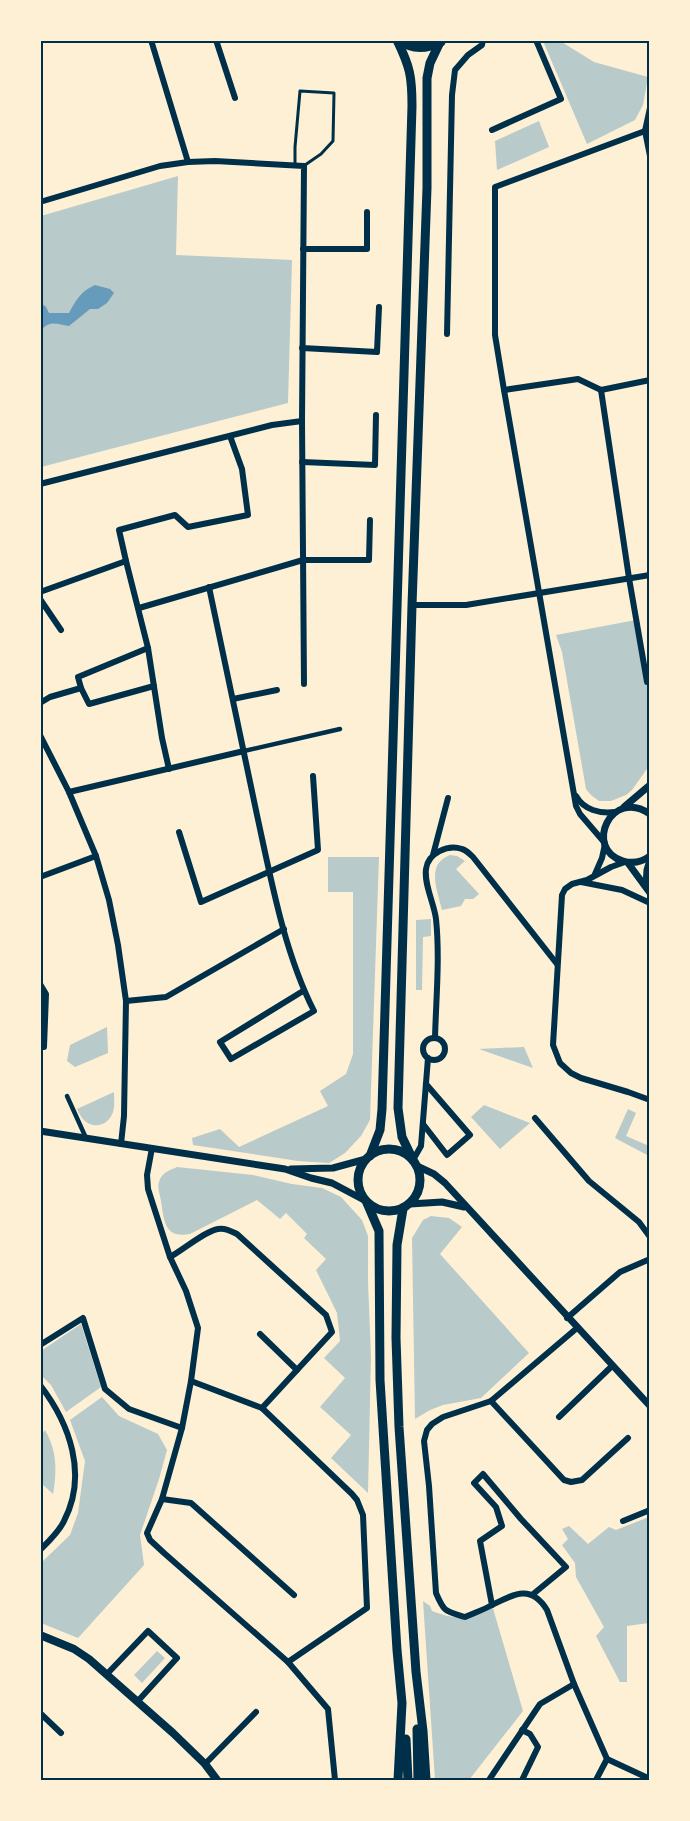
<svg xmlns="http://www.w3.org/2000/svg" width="690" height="1821" font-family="Overpass,sans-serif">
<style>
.green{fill:#b9caca}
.water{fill:#669bbc}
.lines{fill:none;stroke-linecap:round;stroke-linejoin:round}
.service{stroke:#003049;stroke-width:3}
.pedestrian{stroke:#003049;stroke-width:4.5}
.minor{stroke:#003049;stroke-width:6}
.tertiary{stroke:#003049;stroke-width:7}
.secondary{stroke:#003049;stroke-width:8}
.primary{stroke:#003049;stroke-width:9}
.neatline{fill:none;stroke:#003049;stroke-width:2}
</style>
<rect width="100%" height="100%" fill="#fdf0d5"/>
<g class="green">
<path d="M543,41H560L594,62L648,77L643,105L635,120L587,144Z"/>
<path d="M539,121L549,147L497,170L495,141Z"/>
<path d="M178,176L176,255L292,260L288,403L41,467V216Z"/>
<path d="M636,620L649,681V766L632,790L626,795L611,801H599L591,795L586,789L562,652L556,635Z"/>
<path d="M450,855L457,856L465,861L456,869L479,894L473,899H465L461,906L442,910C438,892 425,864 450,855Z"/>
<path d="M328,857H379L370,1120L361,1136L345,1153L329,1163L298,1161L193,1145L192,1138L220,1129L239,1147L328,1106L320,1091L346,1074L353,1054V892H328Z"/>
<path d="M431,919V936L423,937L422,990H416V920Z"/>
<path d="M107,1027L108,1053L75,1067L67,1061L70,1045Z"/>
<path d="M524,1047L533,1068L479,1049Z"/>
<path d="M114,1092C114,1099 115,1106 113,1112C109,1124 96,1130 85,1121C82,1119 79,1113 77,1109Z"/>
<path d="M484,1105L530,1123L500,1149L471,1117Z"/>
<path d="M628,1109L636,1113L626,1136L649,1146V1156L615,1138Z"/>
<path d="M177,1167L253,1175L292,1184L322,1188L341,1197L362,1220L368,1236V1282L371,1356L368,1493L331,1458L351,1435L320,1407L345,1378L324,1358L340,1341L337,1313L316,1270L326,1259L304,1238L307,1234L286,1213L280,1219L257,1200L190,1234C164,1239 164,1220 161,1201C160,1195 157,1187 159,1182C161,1173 170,1170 177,1167Z"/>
<path d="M431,1216L449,1218L462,1227L440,1254L529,1353L481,1398L443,1405L430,1410L415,1419L412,1238L423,1220Z"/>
<path d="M81,1324L101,1387L66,1412L51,1385L41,1375V1351Z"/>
<path d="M102,1397L119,1416L158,1434L167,1450L159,1479L140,1535L144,1565L78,1638L41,1623V1563L70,1535L78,1513L85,1461L70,1420Z"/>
<path d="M45,1430C57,1451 57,1470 53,1494L41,1483V1435Z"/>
<path d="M649,1517V1623L627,1626V1682H620L596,1636L604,1627L576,1577L575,1563L562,1545L568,1539L562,1529L569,1526L588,1544L609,1527L616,1530Z"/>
<path d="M423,1601L430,1606L432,1611C462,1622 464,1617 492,1605L523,1711L469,1780H435Z"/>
<path d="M157,1651L165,1658L142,1683L134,1675Z"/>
</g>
<path class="water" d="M95,285L110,289L114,293L107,303L98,309H90L69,326C57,324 50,320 41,330V303L46,307L49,313H69C76,300 81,291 95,285Z"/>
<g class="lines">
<path class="service" d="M295,166V147L300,91L334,93L333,141L321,154L305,165"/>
<g class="pedestrian">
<path d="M244,751L340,729"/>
<path d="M67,1096L86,1138"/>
</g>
<g class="minor">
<path d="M151,40L188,162"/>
<path d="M216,40L235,98"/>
<path d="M650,108L645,131L650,156"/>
<path d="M492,130L561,99L536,40"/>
<path d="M40,202L160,166L188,162L215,161L304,166L302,421L304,684"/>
<path d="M303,249H367V212"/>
<path d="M447,334L452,95L455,70L468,55L482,45L483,40"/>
<path d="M302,348L377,352L379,307"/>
<path d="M504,390L578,379L601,390L650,380"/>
<path d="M601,390L629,578L647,682L650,681"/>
<path d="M302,462L375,465L376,415"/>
<path d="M40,484L272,425L302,421"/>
<path d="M126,561L119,530L175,515L188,527L248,515L242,469L230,436"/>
<path d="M209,587C225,663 241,739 257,815C271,879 284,952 314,1011L231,1059L220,1042L303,991"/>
<path d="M40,592L126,561L148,648L162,738L169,769"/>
<path d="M40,599L61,630"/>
<path d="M412,605H466L650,575"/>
<path d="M139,608L303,560H369L370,520"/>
<path d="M148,648L78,677L81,688L89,704L154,686"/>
<path d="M233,699L277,690"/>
<path d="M40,703L50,697L81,688"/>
<path d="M40,735L69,792L96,856L109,900L118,945L126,1001L124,1116L121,1144"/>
<path d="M69,792L244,751"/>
<path d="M576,796C584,810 600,814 615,812"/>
<path d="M179,832L201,902L318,850L313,776"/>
<path d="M604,842L580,814L576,806L504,390L495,335V187L645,131"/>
<path d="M433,855L448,798"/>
<path d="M625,862L611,867L587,880L572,884L565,889L562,895L553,1045L560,1063L571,1073L581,1078L628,1092L650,1100"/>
<path d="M595,874L602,858L605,844"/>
<path d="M40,877L96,856"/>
<path d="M581,882L622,890L650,903"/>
<path d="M40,984L46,994L44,1047H40"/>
<path d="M126,1001L166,997L284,929"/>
<path d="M435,1038C436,999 440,958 436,919C434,903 424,885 426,869C428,853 448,844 462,849C466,850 470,854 473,857L557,964"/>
<circle cx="434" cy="1049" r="11"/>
<path d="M535,1118L589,1181L639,1222L650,1237"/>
<path d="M423,1124L447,1155L470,1135L426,1084"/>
<path d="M152,1148L147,1175L148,1189L170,1257L186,1291L198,1328L191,1381L182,1428L162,1499L147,1533L150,1540L164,1553L288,1662L328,1709L335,1780"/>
<path d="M413,1160L421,1146L428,1058"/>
<path d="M170,1257C183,1250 205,1231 218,1229C226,1228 231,1231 237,1234L326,1315L332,1332L262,1408"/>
<path d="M567,1318L620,1272L650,1259"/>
<path d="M577,1328L491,1401L443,1417L432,1424L427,1430L424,1441L429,1486L436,1593C444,1612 445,1611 465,1617C474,1613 483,1610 492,1605C514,1594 531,1584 547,1610L574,1684L607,1759L650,1779"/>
<path d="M260,1334L297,1370"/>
<path d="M40,1345L83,1318L105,1389L129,1409L182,1428"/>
<path d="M191,1381L262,1408L352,1494L357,1500L363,1515L367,1608L288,1662"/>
<path d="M40,1385C70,1424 88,1475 64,1521C59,1532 49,1541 40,1550"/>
<path d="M491,1401L564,1480L571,1482L582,1480L628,1438"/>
<path d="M559,1417L612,1366"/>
<path d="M162,1499L191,1503L294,1595"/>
<path d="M623,1521L650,1510"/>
<path d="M492,1605L480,1541L502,1526L496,1507L474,1483L483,1474L521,1519L566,1567L532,1595"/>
<path d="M107,1674L148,1631L177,1658L137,1702"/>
<path d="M40,1713L61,1733"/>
<path d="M522,1730L530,1734L538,1747L522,1780"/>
<path d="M205,1764L256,1712"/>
<path d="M489,1780L540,1704L574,1684"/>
<path d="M596,1780L607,1759"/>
</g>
<g class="tertiary">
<path d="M624,807L650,785"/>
<path d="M650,814C611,787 583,849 623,861C633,864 642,862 650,856"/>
<path d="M628,863L650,893"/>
<path d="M646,886L647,870L650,860"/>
<path d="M40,1131L285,1169L311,1178L332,1183L364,1200"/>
<path d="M417,1166L434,1174L445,1183L650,1406"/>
<path d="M291,1169L333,1168L366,1159"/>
<path d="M410,1204L442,1202L464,1207"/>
</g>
<path class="secondary" d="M40,1635L74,1649L89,1659L173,1733L205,1764L217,1780"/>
<g class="primary">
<path d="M399,40C412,50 427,49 441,42"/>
<circle cx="389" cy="1180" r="31"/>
<path d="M370,1156L380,1130L382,1109L412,106C412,76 410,67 397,40"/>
<path d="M413,1160L402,1137L398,1108L412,605L427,188V78L430,63L440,42"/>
<path d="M367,1203L379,1231L380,1380L397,1650L402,1703L398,1780"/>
<path d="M403,1209L397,1245L396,1338L399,1427L416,1672L423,1731L426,1780"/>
<path d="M417,1729L418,1780"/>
<path d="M406,1739L408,1780"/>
</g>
</g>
<rect width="690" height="1821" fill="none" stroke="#fdf0d5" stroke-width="84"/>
<rect x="42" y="42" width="606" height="1737" class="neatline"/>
</svg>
